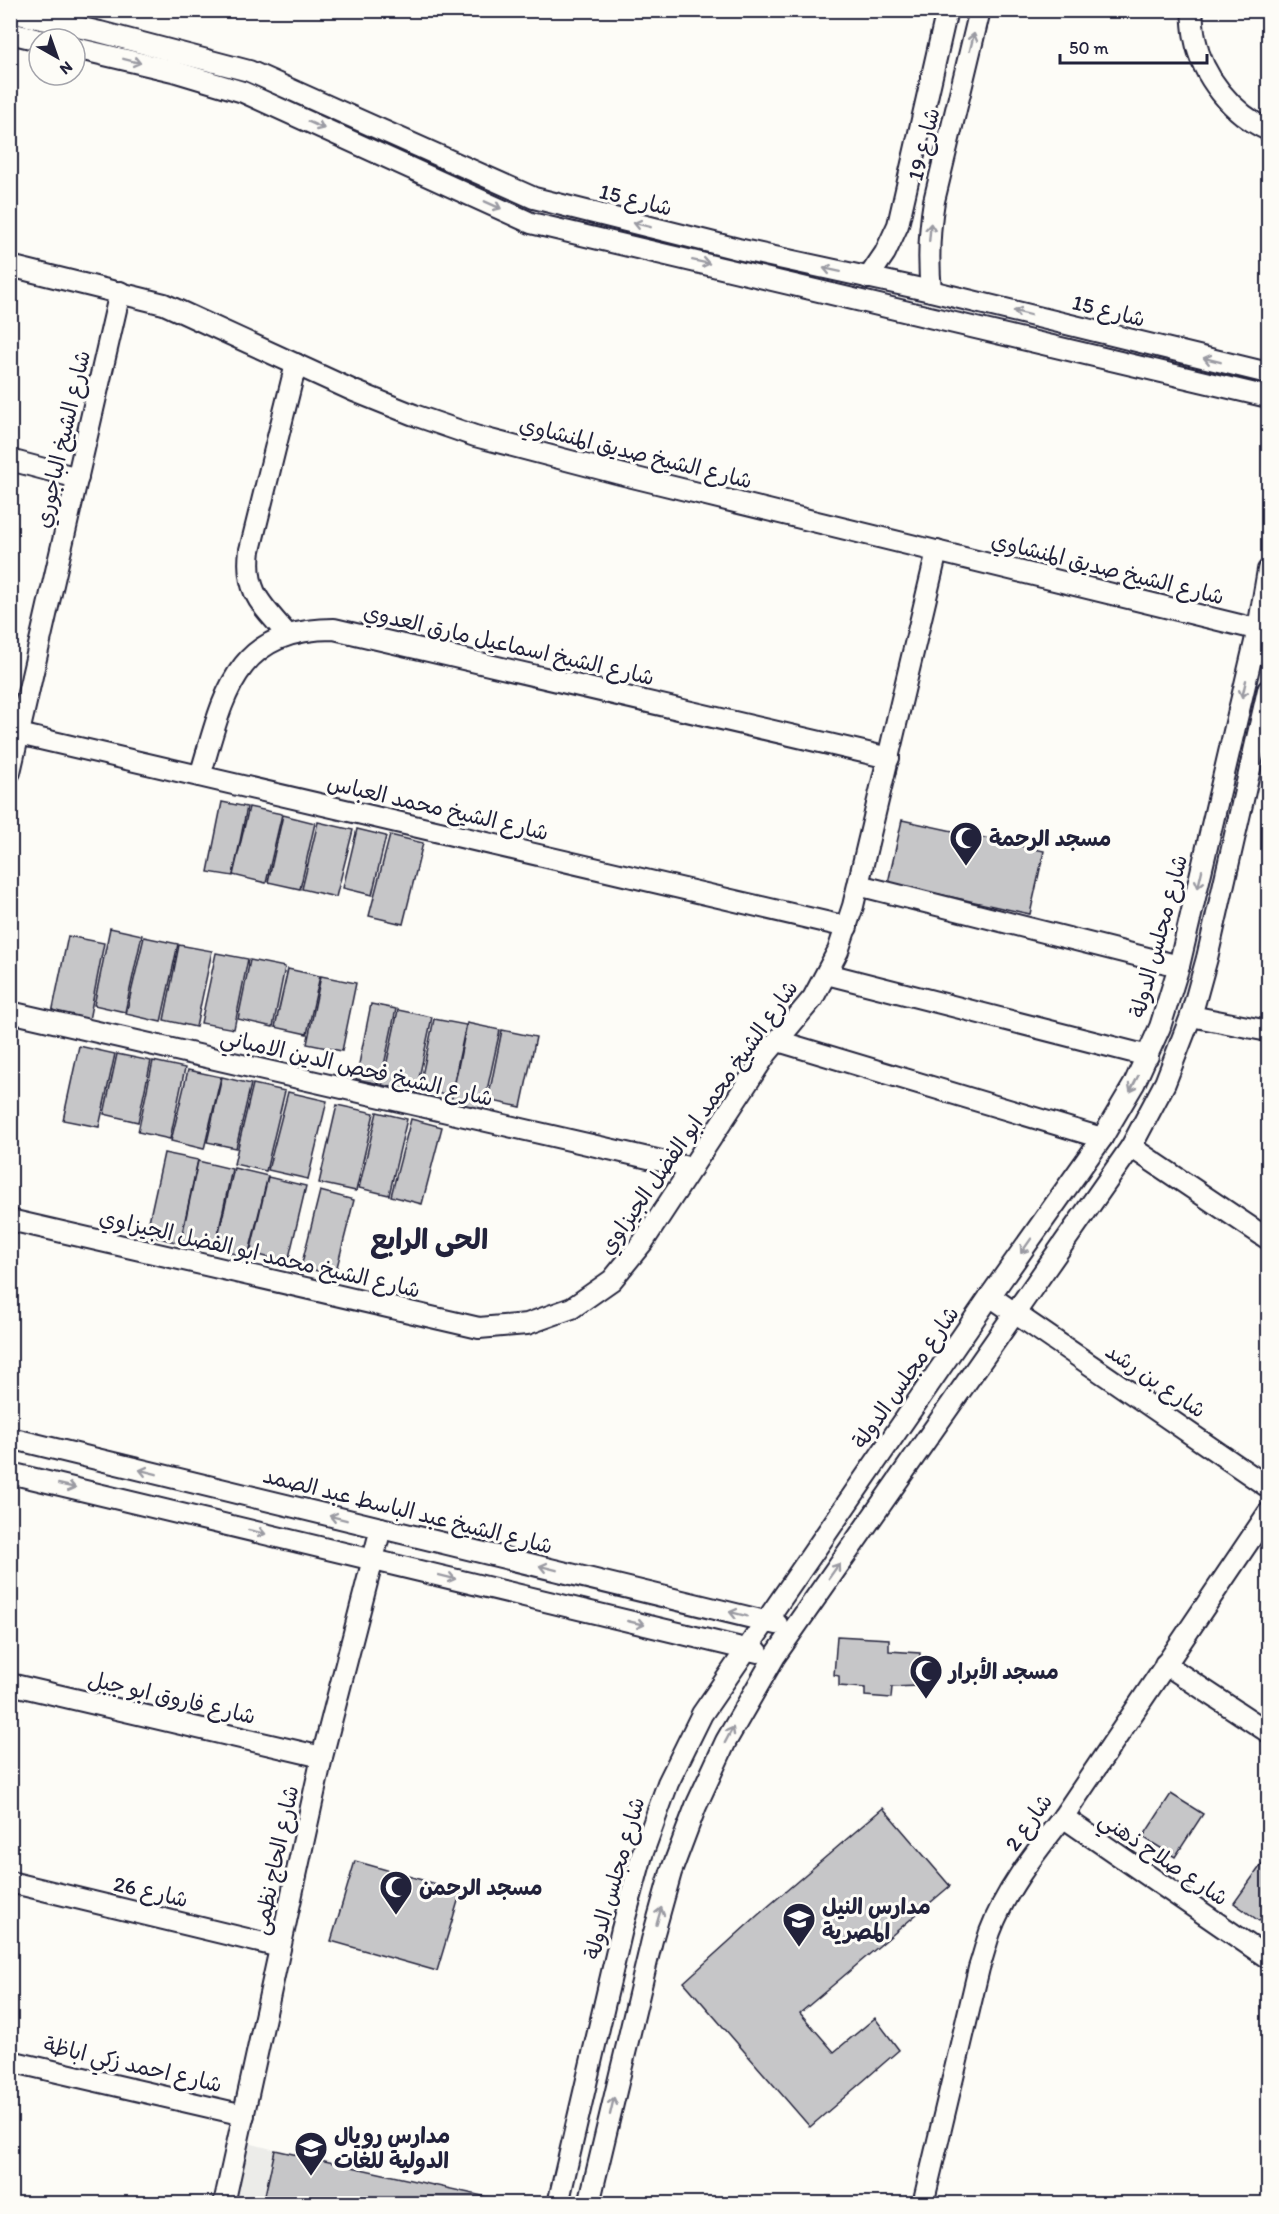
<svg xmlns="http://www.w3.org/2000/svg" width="1279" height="2214" font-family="Itim,'Playpen Sans Arabic',sans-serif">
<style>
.built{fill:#ecece9}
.building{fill:#c6c6c8;stroke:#22223b;stroke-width:1.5}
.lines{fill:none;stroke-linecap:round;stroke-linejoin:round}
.minor-casing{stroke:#22223b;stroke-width:24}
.minor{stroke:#fdfcf7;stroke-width:20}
.oneway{stroke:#9a9aa2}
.labels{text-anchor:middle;stroke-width:6;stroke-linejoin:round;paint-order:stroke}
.street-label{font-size:22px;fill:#22223b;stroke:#fdfcf7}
.poi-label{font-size:22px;font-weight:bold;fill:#22223b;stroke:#fdfcf7;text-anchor:start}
.district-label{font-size:28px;font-weight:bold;fill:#22223b;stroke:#fdfcf7}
</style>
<rect width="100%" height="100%" fill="#fdfcf7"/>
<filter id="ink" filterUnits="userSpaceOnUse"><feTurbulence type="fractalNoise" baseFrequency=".0167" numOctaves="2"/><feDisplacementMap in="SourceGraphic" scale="12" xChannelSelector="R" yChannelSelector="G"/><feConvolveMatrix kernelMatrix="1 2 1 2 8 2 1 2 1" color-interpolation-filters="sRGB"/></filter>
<g filter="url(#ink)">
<path class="built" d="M248,2143L486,2203L235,2204Z"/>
<g class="building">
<path d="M222,802L247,807L233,876L208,872Z"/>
<path d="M249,807L282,814L266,883L233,875Z"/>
<path d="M283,815L315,823L300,889L268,882Z"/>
<path d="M902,820L1044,851L1030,914L888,883Z"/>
<path d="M318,822L353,830L336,897L302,889Z"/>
<path d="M357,829L386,836L372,895L343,888Z"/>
<path d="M390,835L423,843L403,924L369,916Z"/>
<path d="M110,928L142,935L125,1012L94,1005Z"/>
<path d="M68,936L104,943L89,1020L52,1013Z"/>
<path d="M144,937L178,944L161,1022L126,1014Z"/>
<path d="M179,945L212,951L196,1027L164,1020Z"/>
<path d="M216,953L248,959L234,1029L201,1023Z"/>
<path d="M250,960L285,967L273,1027L238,1019Z"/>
<path d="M288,969L320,976L307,1034L275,1027Z"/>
<path d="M321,976L356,983L342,1051L307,1044Z"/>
<path d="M371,1004L396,1009L380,1084L356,1079Z"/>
<path d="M398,1010L432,1017L416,1092L382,1085Z"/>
<path d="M434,1019L466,1025L451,1096L419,1090Z"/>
<path d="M467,1023L500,1030L483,1109L451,1102Z"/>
<path d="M502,1030L536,1037L521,1107L488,1100Z"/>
<path d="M79,1046L115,1054L99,1127L63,1120Z"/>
<path d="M117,1054L151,1061L138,1122L104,1114Z"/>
<path d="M153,1061L185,1068L170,1139L138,1132Z"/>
<path d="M188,1070L221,1077L204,1149L171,1141Z"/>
<path d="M222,1077L251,1084L236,1148L207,1142Z"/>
<path d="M253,1084L285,1091L266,1171L234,1164Z"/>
<path d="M288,1092L327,1101L308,1179L268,1170Z"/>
<path d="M337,1105L374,1113L356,1191L319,1183Z"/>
<path d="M377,1112L407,1119L389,1195L359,1188Z"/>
<path d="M411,1119L442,1127L422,1204L391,1196Z"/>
<path d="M164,1153L198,1160L180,1243L146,1235Z"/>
<path d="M198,1161L232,1169L215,1248L181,1241Z"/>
<path d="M234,1168L268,1176L248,1257L215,1249Z"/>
<path d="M268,1177L306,1186L288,1262L250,1253Z"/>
<path d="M320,1191L354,1200L335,1275L301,1267Z"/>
<path d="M837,1636L889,1639V1651L920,1653L918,1686L892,1687L891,1698L865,1696V1688L839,1686V1676L834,1675Z"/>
<path d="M1171,1794L1203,1814L1175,1857L1143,1837Z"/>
<path d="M883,1808L950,1886L800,2013L834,2052L875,2018L899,2050L810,2127L684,1982L758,1915Z"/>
<path d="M355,1861L461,1891L437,1971L331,1941Z"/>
<path d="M1264,1861L1268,1865V1908L1259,1921L1234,1903Z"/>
<path d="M275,2150L501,2200L500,2204H263Z"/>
</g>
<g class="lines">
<g class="minor-casing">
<g id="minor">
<path d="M1192,10C1193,20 1193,29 1195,38C1202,77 1233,114 1268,130"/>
<path d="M10,12L100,32L249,71L534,198L738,249L931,291L1268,373"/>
<path d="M10,33L39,40"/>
<path d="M75,48L173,71L243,92L531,223L1268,397"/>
<path d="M10,266L164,304L354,391L414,415L475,436L620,474L1268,632"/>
<path d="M868,278L885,253L898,225L947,10"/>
<path d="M931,291C928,260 929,231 934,201L980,10"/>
<path d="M10,460L78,478"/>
<path d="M287,634C261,604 245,592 250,550L296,364"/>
<path d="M19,734L847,927"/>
<path d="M10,772L120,292"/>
<path d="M200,776C224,697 233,629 334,629L889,758"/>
<path d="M858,885L1179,966"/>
<path d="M827,974L1148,1056"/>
<path d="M10,1012L692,1168"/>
<path d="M1191,1016L1268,1031"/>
<path d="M778,1041L1102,1138"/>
<path d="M1131,1147L1268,1239"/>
<path d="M10,1220L479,1328L527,1324L572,1308L612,1280L643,1242L767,1053L813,998L838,951L853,906L937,551"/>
<path d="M990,1296L1268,1487"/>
<path d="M10,1438L777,1624"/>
<path d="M10,1473L758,1652"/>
<path d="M1165,1664L1268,1732"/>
<path d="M10,1684L322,1757"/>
<path d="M1063,1817L1268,1958"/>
<path d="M10,1882L280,1947"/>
<path d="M10,2061L244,2115"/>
<path d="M224,2204L322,1757L381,1528"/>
<path d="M558,2204L622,1929L642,1855L668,1783L702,1714L990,1296L1102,1138L1134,1084L1160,1027L1179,966L1258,629L1268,570"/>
<path d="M589,2204L652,1940L671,1872L696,1806L726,1741L775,1656L1131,1147L1165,1083L1191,1016L1207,958L1268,690"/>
<path d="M923,2204L979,1968C983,1956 986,1944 990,1932C1006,1889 1035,1853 1063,1817L1268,1513"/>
</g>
</g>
<use href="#minor" class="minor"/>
</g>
<defs><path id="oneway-shaft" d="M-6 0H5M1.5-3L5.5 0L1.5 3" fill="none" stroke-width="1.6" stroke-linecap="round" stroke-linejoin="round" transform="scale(1.5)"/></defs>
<g class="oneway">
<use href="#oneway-shaft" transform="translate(972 42) rotate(-76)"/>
<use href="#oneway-shaft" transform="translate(132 61) rotate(14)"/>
<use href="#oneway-shaft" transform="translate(316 125) rotate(24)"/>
<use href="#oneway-shaft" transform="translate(493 205) rotate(24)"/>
<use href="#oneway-shaft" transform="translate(642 225) rotate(-166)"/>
<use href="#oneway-shaft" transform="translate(930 232) rotate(-85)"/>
<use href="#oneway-shaft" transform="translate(701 262) rotate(12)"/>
<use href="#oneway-shaft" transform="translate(832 270) rotate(-168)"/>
<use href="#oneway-shaft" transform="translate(1022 313) rotate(-166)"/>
<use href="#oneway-shaft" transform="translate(1212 360) rotate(-166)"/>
<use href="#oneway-shaft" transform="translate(1244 689) rotate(103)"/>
<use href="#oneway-shaft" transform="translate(1200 879) rotate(103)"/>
<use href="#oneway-shaft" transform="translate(1134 1084) rotate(117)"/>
<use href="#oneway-shaft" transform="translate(1026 1246) rotate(125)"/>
<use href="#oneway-shaft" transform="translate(148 1472) rotate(-166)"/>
<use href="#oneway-shaft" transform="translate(67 1486) rotate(13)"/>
<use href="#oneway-shaft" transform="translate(338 1518) rotate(-166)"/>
<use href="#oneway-shaft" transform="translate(257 1532) rotate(13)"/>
<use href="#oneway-shaft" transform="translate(548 1568) rotate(-166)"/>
<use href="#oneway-shaft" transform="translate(834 1571) rotate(-55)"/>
<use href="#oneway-shaft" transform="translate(447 1577) rotate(14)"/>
<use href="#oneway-shaft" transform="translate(738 1614) rotate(-166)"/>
<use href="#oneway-shaft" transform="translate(636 1623) rotate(13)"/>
<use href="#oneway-shaft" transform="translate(729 1735) rotate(-62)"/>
<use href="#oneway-shaft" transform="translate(659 1916) rotate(-74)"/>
<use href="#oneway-shaft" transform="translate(612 2106) rotate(-77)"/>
</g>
</g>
<defs>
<g id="mosque-pin" transform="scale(1.725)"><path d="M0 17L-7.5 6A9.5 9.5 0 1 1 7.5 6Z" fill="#22223b" stroke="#fdfcf7"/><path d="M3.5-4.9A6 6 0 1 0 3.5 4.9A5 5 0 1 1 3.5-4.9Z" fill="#fff"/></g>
<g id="school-pin" transform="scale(1.725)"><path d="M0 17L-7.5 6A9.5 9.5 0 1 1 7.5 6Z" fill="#22223b" stroke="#fdfcf7"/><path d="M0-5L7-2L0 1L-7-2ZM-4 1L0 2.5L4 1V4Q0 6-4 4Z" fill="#fff"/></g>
</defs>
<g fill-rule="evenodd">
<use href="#mosque-pin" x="966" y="838"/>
<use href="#mosque-pin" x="926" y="1671"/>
<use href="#mosque-pin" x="396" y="1887"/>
<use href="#school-pin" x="799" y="1919"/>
<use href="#school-pin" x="311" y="2148"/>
</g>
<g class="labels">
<g class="street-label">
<text transform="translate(923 144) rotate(-76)" y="8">شارع 19</text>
<text transform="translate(636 199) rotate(14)" y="8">شارع 15</text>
<text transform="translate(1109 310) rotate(14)" y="8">شارع 15</text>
<text transform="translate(62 439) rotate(-77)" y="8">شارع الشيخ الباجوري</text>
<text transform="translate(636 452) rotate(14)" y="8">شارع الشيخ صديق المنشاوي</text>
<text transform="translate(1108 568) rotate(14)" y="8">شارع الشيخ صديق المنشاوي</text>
<text transform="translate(509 644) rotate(13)" y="8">شارع الشيخ اسماعيل مارق العدوي</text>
<text transform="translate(438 807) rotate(13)" y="8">شارع الشيخ محمد العباس</text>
<text transform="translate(1158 936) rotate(-75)" y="8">شارع مجلس الدولة</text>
<text transform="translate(357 1067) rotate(13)" y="8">شارع الشيخ فحص الدين الامباني</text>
<text transform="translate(698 1117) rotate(-55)" y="8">شارع الشيخ محمد ابو الفضل الجيزاوي</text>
<text transform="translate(260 1253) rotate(13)" y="8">شارع الشيخ محمد ابو الفضل الجيزاوي</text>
<text transform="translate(905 1377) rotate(-55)" y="8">شارع مجلس الدولة</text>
<text transform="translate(1156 1380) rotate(34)" y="8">شارع بن رشد</text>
<text transform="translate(408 1510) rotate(14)" y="8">شارع الشيخ عبد الباسط عبد الصمد</text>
<text transform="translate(172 1697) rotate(13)" y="8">شارع فاروق ابو جبل</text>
<text transform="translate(1028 1822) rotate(-54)" y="8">شارع 2</text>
<text transform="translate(1164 1858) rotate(34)" y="8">شارع صلاح ذهني</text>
<text transform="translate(275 1860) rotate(-78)" y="8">شارع الحاج نظمى</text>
<text transform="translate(614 1878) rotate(-74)" y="8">شارع مجلس الدولة</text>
<text transform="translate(151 1891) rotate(13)" y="8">شارع 26</text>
<text transform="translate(133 2064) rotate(13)" y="8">شارع احمد زكي اباظة</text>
</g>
<g class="poi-label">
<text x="989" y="846">مسجد الرحمة</text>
<text x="949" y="1679">مسجد الأبرار</text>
<text x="419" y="1895">مسجد الرحمن</text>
<text x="822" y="1914">مدارس النيل<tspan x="822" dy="25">المصرية</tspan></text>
<text x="334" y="2143">مدارس رويال<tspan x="334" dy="25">الدولية للغات</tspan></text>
</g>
<g class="district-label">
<text x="429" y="1249">الحى الرابع</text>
</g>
</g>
<rect width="1279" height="2214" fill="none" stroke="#fdfcf7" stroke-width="36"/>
<rect x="18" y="18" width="1243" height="2178" fill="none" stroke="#22223b" stroke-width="2" filter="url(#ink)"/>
<g transform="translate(57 57) rotate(140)"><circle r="28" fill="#fdfcf7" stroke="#a5a5ac" stroke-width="1.5"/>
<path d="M0-4.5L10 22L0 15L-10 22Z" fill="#22223b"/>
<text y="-9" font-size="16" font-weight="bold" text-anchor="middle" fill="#22223b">N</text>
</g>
<path d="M1060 54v9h147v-9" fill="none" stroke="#22223b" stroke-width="3"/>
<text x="1069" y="54" font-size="18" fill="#22223b" stroke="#fdfcf7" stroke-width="4.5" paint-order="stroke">50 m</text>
</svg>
